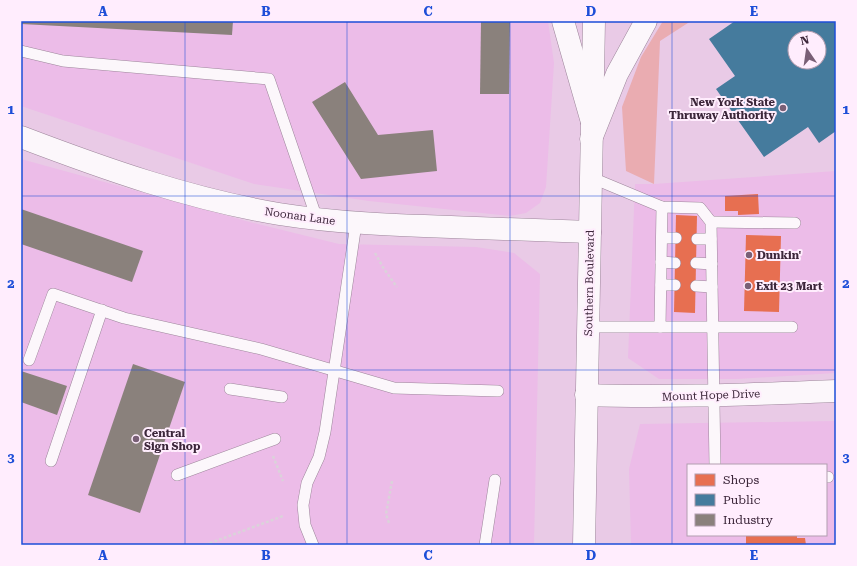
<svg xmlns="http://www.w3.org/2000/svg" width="857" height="566" font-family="'Roboto Serif',serif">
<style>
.built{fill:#ecbce8;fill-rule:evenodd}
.green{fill:#eaacb1}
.shops{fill:#e76f51}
.public{fill:#457b9d;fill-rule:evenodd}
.industry{fill:#8a817c}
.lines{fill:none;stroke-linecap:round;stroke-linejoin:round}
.lane-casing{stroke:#9d869b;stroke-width:12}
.street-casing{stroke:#9d869b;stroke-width:23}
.primary-casing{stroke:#9d869b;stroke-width:23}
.highway-casing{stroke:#9d869b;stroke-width:23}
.path{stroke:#dbd2da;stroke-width:2.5;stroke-dasharray:3 2;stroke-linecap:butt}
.lane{stroke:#fcf7fb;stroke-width:11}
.street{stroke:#fcf7fb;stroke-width:22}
.primary{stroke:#fcf7fb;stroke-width:22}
.highway{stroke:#fcf7fb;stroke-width:22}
.grid{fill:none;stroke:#1d4ed8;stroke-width:1;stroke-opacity:0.55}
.poi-dot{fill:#795f76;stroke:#ffedfd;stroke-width:1.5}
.labels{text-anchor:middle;stroke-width:4;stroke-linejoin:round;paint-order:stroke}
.poi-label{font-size:11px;font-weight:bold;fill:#3c263a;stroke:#ffedfd;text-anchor:start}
.street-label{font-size:11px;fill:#3c263a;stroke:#ffedfd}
.neatline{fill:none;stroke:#1d4ed8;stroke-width:1.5}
.grid-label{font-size:13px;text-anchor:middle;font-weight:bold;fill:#1d4ed8}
</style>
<rect width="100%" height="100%" fill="#e9cae6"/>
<g class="built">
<path d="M21,21H548L554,63L546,187L540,203L526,213L510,216L369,201L254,184L21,106Z"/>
<path d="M21,159L246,221L339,244L476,247L514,253L540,274L534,545H21Z"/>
<path d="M836,171V373L737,379H659L628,358L635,184H654Z"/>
<path d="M836,421V545H631L629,469L640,424ZM688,465H826V535H688Z"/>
</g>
<path class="green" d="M663,21H691L660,41L654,184L626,171L622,107L641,57Z"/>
<g class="shops">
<path d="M758,194L759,214L738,215V211H725V196Z"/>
<path d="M676,215L697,216L695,313L674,312Z"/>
<path d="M746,235L781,236L779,312L744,311Z"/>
<path d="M746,535H797V538H805L806,545H746Z"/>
</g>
<path class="public" d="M735,21H836V131L819,143L808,127L764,157L716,89L735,76L709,39ZM795,38H819V62H795Z"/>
<g class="industry">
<path d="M21,21H233L232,35L21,24Z"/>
<path d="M481,21H510L509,94H480Z"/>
<path d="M345,82L378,135L433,130L437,171L361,179L312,102Z"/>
<path d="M21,209L143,251L132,282L21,244Z"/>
<path d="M133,364L185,382L140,513L88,495Z"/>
<path d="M21,371L67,386L57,415L21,402Z"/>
</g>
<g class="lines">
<g class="lane-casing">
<g id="lane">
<path d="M21,51L63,61L269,79L317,219"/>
<path d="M590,177L662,207L700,208L711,222L715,465"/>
<path d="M711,222L795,223"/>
<path d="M662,238H676"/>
<path d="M697,239H711"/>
<path d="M661,262L675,263"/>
<path d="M696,263L712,264"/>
<path d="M661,285H675"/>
<path d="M696,286L712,287"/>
<path d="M588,327H792"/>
<path d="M660,327L662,207"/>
<path d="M29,360L53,294L124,318L261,349L394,388L498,391"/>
<path d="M230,389L282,397"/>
<path d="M51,461L102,310"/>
<path d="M177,475L275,439"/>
<path d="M826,477H828"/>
<path d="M313,545L305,525L303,505L307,483L319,457L325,432L356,224"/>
<path d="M485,545L495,480"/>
</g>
</g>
<g class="street-casing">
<g id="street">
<path d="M21,137C105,169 190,199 279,214C336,223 393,225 451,227C497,229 543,230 590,232"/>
<path d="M586,395C670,398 753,394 836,391"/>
</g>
</g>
<g class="primary-casing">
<path id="primary" d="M584,545L594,21"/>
</g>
<g class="highway-casing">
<g id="highway">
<path d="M563,21L592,122"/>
<path d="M591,139L617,74L646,21"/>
</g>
</g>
<g class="path">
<path d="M375,253L384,269L397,287"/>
<path d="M273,456L283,481"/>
<path d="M389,523L386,514L392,481"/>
<path d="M205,545L283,516"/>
</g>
<use href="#lane" class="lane"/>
<use href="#street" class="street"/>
<use href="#primary" class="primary"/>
<use href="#highway" class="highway"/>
</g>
<path class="grid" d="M185,21V545M347,21V545M510,21V545M672,21V545M21,196H836M21,370H836"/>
<g class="poi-dot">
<circle cx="783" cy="108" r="4"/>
<circle cx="749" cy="255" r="4"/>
<circle cx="748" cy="286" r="4"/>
<circle cx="136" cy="439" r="4"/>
</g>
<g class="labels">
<g class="poi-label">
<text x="775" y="106" text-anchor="end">New York State<tspan x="775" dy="13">Thruway Authority</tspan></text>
<text x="757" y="259">Dunkin'</text>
<text x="756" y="290">Exit 23 Mart</text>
<text x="144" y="437">Central<tspan x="144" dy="13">Sign Shop</tspan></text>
</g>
<g class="street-label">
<text transform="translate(300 216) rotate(8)" y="4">Noonan Lane</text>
<text transform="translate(589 283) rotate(-89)" y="4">Southern Boulevard</text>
<text transform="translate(711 395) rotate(-2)" y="4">Mount Hope Drive</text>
</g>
</g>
<rect width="857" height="566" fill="none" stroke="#ffedfd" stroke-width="44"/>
<rect x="687" y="464" width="140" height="72" fill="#ffedfd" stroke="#b19daf"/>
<rect x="695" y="474" width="20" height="12" fill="#e76f51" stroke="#b19daf"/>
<text x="723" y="484" font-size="12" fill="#3c263a">Shops</text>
<rect x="695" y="494" width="20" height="12" fill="#457b9d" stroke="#b19daf"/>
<text x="723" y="504" font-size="12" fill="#3c263a">Public</text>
<rect x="695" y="514" width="20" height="12" fill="#8a817c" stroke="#b19daf"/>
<text x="723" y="524" font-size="12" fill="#3c263a">Industry</text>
<g transform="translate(807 50) rotate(347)"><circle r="19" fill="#ffedfd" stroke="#b19daf"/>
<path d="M0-3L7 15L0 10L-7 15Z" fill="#795f76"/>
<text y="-6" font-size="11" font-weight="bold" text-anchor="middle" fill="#3c263a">N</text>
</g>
<rect x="22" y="22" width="813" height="522" class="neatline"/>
<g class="grid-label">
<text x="103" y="16">A</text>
<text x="266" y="16">B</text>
<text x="428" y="16">C</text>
<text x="591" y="16">D</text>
<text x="754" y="16">E</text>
<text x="11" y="114">1</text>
<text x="846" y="114">1</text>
<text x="11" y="288">2</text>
<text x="846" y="288">2</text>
<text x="11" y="462">3</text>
<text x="846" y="462">3</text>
<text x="103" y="560">A</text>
<text x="266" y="560">B</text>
<text x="428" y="560">C</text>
<text x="591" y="560">D</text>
<text x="754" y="560">E</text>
</g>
</svg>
